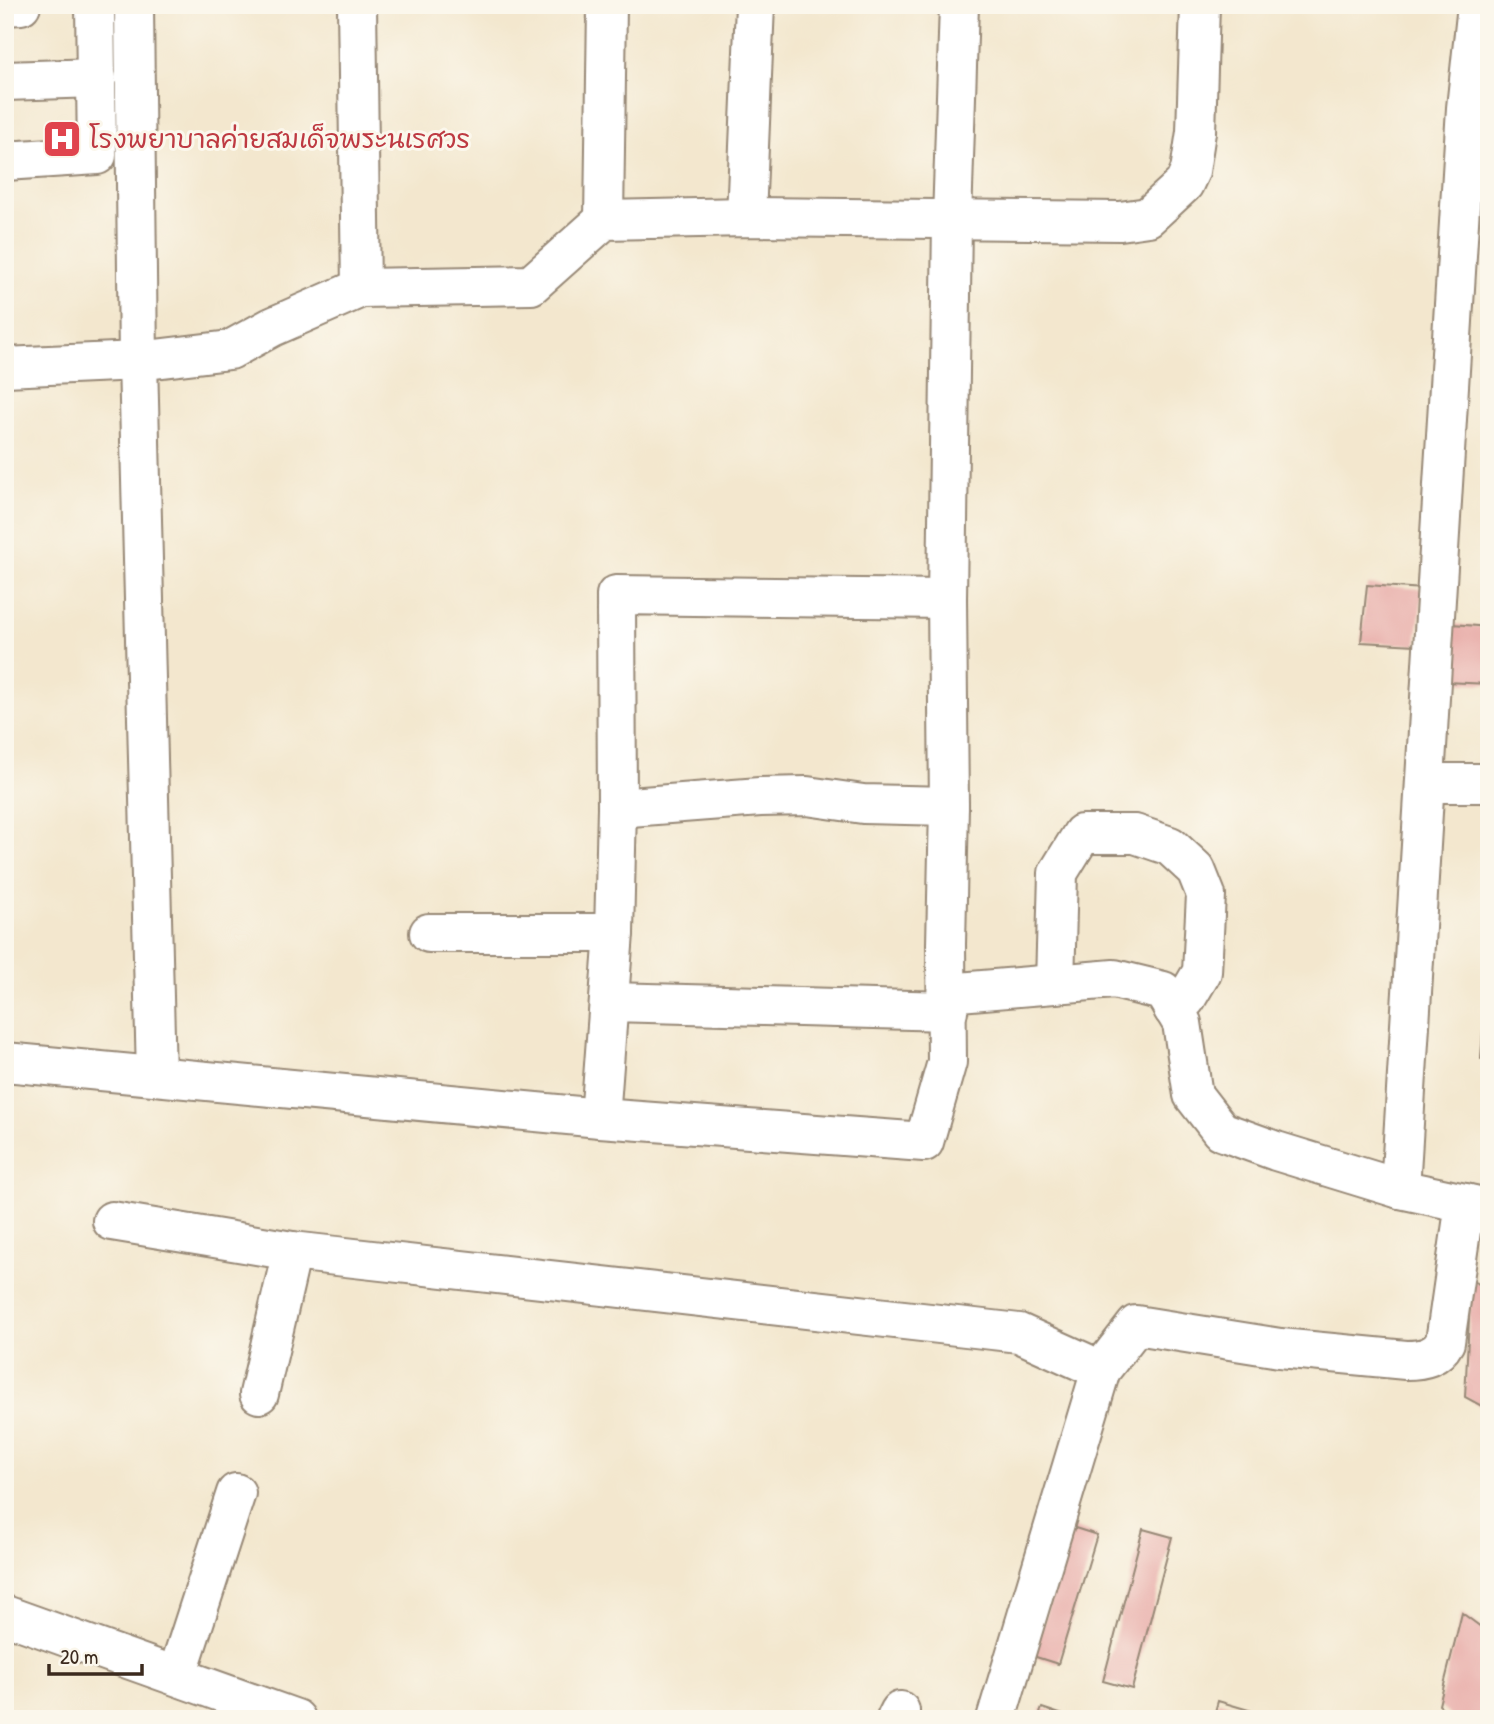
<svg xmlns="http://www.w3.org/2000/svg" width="1494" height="1724" font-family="'Patrick Hand','Playpen Sans Thai',sans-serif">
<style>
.building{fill:#e8aba7}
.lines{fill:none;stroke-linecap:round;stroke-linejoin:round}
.minor-casing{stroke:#978876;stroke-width:42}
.minor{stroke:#fff;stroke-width:38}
.labels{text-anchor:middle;stroke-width:6;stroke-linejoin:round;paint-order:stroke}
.health-label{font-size:26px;fill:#be3a42;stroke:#fbf7ec;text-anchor:start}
</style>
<rect width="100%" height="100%" fill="#fbf7ec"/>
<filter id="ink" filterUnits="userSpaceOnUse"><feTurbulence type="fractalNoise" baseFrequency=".0143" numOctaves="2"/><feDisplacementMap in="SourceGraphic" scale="14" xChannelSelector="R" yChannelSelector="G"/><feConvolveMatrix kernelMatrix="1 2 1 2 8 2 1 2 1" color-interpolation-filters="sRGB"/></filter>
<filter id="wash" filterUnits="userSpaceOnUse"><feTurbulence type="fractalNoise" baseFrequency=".00686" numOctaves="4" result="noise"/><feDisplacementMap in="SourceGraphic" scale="28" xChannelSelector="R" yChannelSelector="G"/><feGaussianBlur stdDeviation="1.57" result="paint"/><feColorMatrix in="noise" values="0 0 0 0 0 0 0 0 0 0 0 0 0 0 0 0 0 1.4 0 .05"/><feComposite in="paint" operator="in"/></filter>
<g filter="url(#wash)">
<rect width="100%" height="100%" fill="#f3e7ce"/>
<g id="blocks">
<g class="building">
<path d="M1367,585L1423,589L1416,645L1361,642Z"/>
<path d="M1452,624L1489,627V684L1446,682Z"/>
<path d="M1487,975H1489V1060L1481,1059Z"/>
<path d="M1471,1280L1489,1289V1410L1465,1397Z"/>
<path d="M1072,1527L1097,1535L1058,1664L1033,1656Z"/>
<path d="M1143,1529L1172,1537L1132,1689L1103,1681Z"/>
<path d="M1462,1613L1489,1633V1719H1455L1439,1705Z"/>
<path d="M1218,1701L1276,1718V1719H1213Z"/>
<path d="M1042,1708L1072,1718V1719H1038Z"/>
</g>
</g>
</g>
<g filter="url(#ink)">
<use href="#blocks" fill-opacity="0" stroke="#978876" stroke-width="2"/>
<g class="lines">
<g class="minor-casing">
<g id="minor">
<path d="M134,5L138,361L156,1076"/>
<path d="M357,5L361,288"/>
<path d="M5,6L21,5"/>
<path d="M5,81L97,78"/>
<path d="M5,161L97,155L95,5"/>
<path d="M746,217L755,5"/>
<path d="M604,220L607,5"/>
<path d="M5,367L138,361L230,350L272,327L361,288L531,285L604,220L746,217L1120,221L1148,217L1184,184L1190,171L1196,132L1200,5"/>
<path d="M1425,783H1489"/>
<path d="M617,808L760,797L807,796L863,804L949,806"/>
<path d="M429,933H614"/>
<path d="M1055,984L1058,873L1082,834H1135L1170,846L1196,870L1206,895L1202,972L1186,999L1173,1009"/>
<path d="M947,993L1114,979L1163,991L1182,1023L1193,1095L1221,1131L1276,1151L1400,1189"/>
<path d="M610,1002L948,1011"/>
<path d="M5,1062L600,1118L924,1142L947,1062L946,944L949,806L947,599L952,220L959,5"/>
<path d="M600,1118L614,933L617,808L616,595L947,599"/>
<path d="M1465,1203L1400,1189L1466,108L1477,5"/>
<path d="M112,1221L292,1251L1019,1333L1101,1370"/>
<path d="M259,1394L292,1251"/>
<path d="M5,1615L296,1719"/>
<path d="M177,1675L236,1493"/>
<path d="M896,1719L900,1711"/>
<path d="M996,1719L1101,1370L1136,1325L1280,1348L1406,1360C1423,1360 1437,1357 1445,1342L1465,1203L1488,1208"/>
</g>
</g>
<use href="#minor" class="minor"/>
</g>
</g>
<defs>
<g id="hospital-square" transform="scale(2.0125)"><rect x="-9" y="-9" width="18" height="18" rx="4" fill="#e0444e" stroke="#fbf7ec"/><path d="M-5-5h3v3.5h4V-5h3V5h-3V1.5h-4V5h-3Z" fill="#fff"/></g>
</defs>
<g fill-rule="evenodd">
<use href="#hospital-square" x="62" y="139"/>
</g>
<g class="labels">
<g class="health-label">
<text x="89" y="148">โรงพยาบาลค่ายสมเด็จพระนเรศวร</text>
</g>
</g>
<rect width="1494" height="1724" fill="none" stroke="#fbf7ec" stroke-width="28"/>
<path d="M49 1664v10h93v-10" fill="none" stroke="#3b2a1e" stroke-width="3.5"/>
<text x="60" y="1664" font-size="21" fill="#3b2a1e" stroke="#fbf7ec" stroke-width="5" paint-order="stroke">20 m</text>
</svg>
